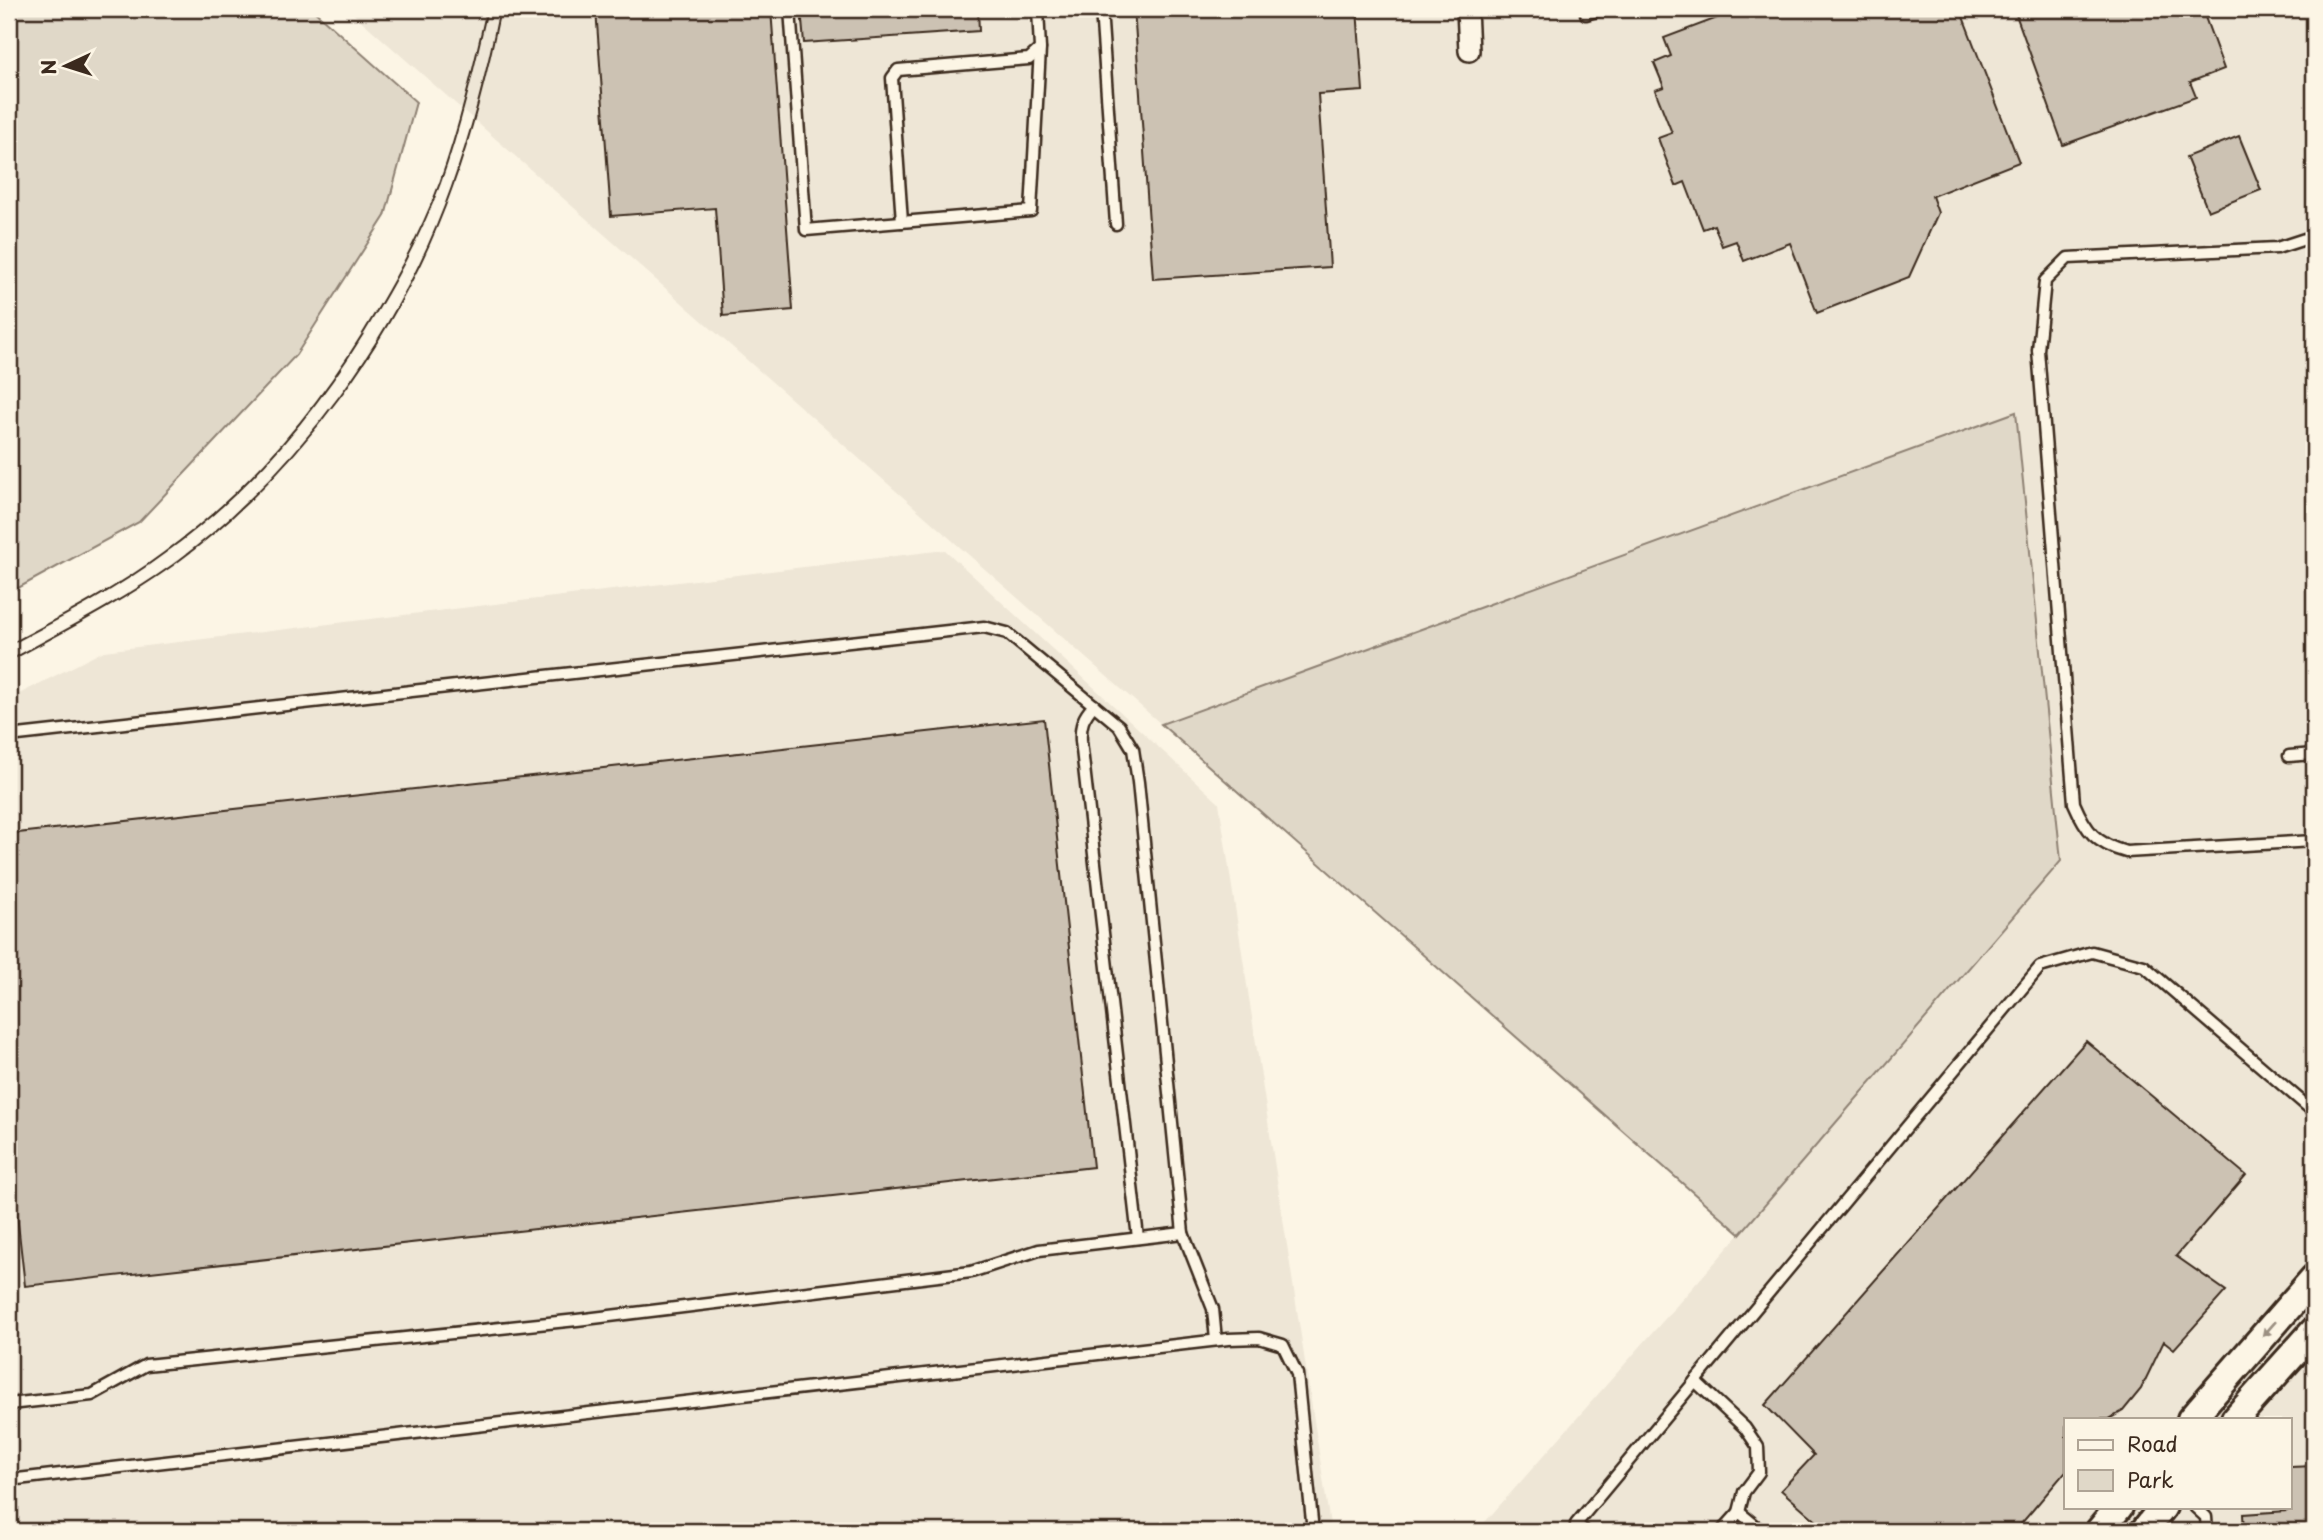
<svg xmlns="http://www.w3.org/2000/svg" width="2323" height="1540" font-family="'Playpen Sans',sans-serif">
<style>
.built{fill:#eee6d6;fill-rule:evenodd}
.green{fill:#e0d8c8;stroke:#8e8173;stroke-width:2}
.building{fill:#ccc2b3;stroke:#3b2a1e;stroke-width:2}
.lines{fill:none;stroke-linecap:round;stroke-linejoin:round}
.lane-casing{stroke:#3b2a1e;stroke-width:15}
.street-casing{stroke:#3b2a1e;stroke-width:24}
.secondary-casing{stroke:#3b2a1e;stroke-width:32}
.lane{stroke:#fcf5e5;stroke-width:10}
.street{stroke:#fcf5e5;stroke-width:19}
.secondary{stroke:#fcf5e5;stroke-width:26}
.tram{stroke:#3b2a1e;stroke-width:2}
.oneway{fill:#9c9082}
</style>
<rect width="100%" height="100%" fill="#fcf5e5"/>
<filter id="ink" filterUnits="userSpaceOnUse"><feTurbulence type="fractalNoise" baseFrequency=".0143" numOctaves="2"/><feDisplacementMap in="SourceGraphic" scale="14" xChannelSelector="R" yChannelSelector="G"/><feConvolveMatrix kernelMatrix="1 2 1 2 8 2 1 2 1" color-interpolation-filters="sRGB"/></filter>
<g filter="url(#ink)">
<g class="built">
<path d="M348,9H2314V1531H1477L1740,1234L2060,861L2016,412L1161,724ZM2066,1419H2290V1507H2066Z"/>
<path d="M945,550L1219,803L1331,1531H9V699L104,651Z"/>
</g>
<g class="green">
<path d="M9,9H312L416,102L385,216L296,355L139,522L9,593Z"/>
<path d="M2016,412L2061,861L1740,1234L1161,724Z"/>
</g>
<g class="building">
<path d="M596,9H771L793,310L723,316L715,208L611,216Z"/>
<path d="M801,9H978L979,31L804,43Z"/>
<path d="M1134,9H1357L1363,91L1318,94L1330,267L1153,279Z"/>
<path d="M1741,9H1960L2019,162L1932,196L1938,213L1909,277L1817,313L1790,243L1744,261L1736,241L1722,246L1714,225L1703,229L1685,182L1676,186L1658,138L1672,133L1655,90L1664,87L1654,63L1671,56L1664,38Z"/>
<path d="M2014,9H2202L2224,69L2190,82L2196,97L2063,145Z"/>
<path d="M2239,136L2261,190L2208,211L2186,157Z"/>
<path d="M1044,719L1093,1167L25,1286L9,1143V834Z"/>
<path d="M2086,1041L2246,1175L2176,1256L2226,1291L2174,1349L2164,1341L2141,1389L2123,1411L2109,1419H2066V1471L2015,1531H1828L1781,1490L1814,1455L1765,1405Z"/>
<path d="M2314,1466V1531H2244L2243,1514L2287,1511V1507H2290V1467Z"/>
</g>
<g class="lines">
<g class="lane-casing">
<g id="lane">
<path d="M790,9L806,230L1031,211L1040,49"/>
<path d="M1101,9L1116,224"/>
<path d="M1586,14L1602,9"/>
<path d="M902,222L892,78L898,70L1029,59L1040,49L1038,9"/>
<path d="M2314,236L2277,248L2068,258L2045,281L2038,350L2074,803C2086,831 2096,844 2126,852L2314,841"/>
<path d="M1094,705C1083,717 1080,725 1081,741L1138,1238"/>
<path d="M9,736L984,627L1007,633L1119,726L1133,749L1138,782L1183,1233"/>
<path d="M2289,756L2314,754"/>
<path d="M1695,1381L1745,1428L1758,1447L1759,1472L1744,1492L1739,1512"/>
<path d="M9,1404L92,1395L146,1365L577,1320L971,1272L1039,1250L1183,1233L1213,1309L1216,1340"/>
<path d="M9,1480L1228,1339L1259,1338L1283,1345L1297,1374L1313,1531"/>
<path d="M2195,1507L2206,1517L2207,1531"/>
<path d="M1585,1531L1576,1524L2040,967L2092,952L2144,966L2314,1112"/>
<path d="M1722,1531L1739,1512L1762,1531"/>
</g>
</g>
<g class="street-casing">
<path id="street" d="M1467,9L1469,51"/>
</g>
<g class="secondary-casing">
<g id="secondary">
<path d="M2191,1419L2314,1278"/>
<path d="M2235,1419L2314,1331"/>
<path d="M2099,1531L2119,1507"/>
<path d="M2144,1531L2163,1507"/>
</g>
</g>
<use href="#lane" class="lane"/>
<use href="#street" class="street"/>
<use href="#secondary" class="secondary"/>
<g class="tram">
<path d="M9,645C62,617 116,589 164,553C254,488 324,402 379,307C402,268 424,226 440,183C460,127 474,67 487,9"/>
<path d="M9,661C64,631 121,602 173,565C298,473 400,333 452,187C473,129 488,69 500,9"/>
</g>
</g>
<defs><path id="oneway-solid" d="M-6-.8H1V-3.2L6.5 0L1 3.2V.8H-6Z" transform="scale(1.75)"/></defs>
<use class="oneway" href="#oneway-solid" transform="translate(2269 1329) rotate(131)"/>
</g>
<rect width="2323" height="1540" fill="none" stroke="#fcf5e5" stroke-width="35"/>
<rect x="18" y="18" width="2288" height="1505" fill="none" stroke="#3b2a1e" stroke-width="2.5" filter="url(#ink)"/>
<rect x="2064" y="1418" width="228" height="91" fill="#fcf5e5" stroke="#afa495" stroke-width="2"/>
<rect x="2078" y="1440" width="35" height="10" fill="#fcf5e5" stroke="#afa495" stroke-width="2"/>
<text x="2127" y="1452" font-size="21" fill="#3b2a1e">Road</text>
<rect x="2078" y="1470" width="35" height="21" fill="#e0d8c8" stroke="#afa495" stroke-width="2"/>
<text x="2127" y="1488" font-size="21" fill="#3b2a1e">Park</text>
<g transform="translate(66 66) rotate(266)" stroke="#fcf5e5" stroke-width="5" paint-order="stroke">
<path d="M0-5L12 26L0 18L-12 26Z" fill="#3b2a1e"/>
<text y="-10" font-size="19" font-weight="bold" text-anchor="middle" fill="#3b2a1e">N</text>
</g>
</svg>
